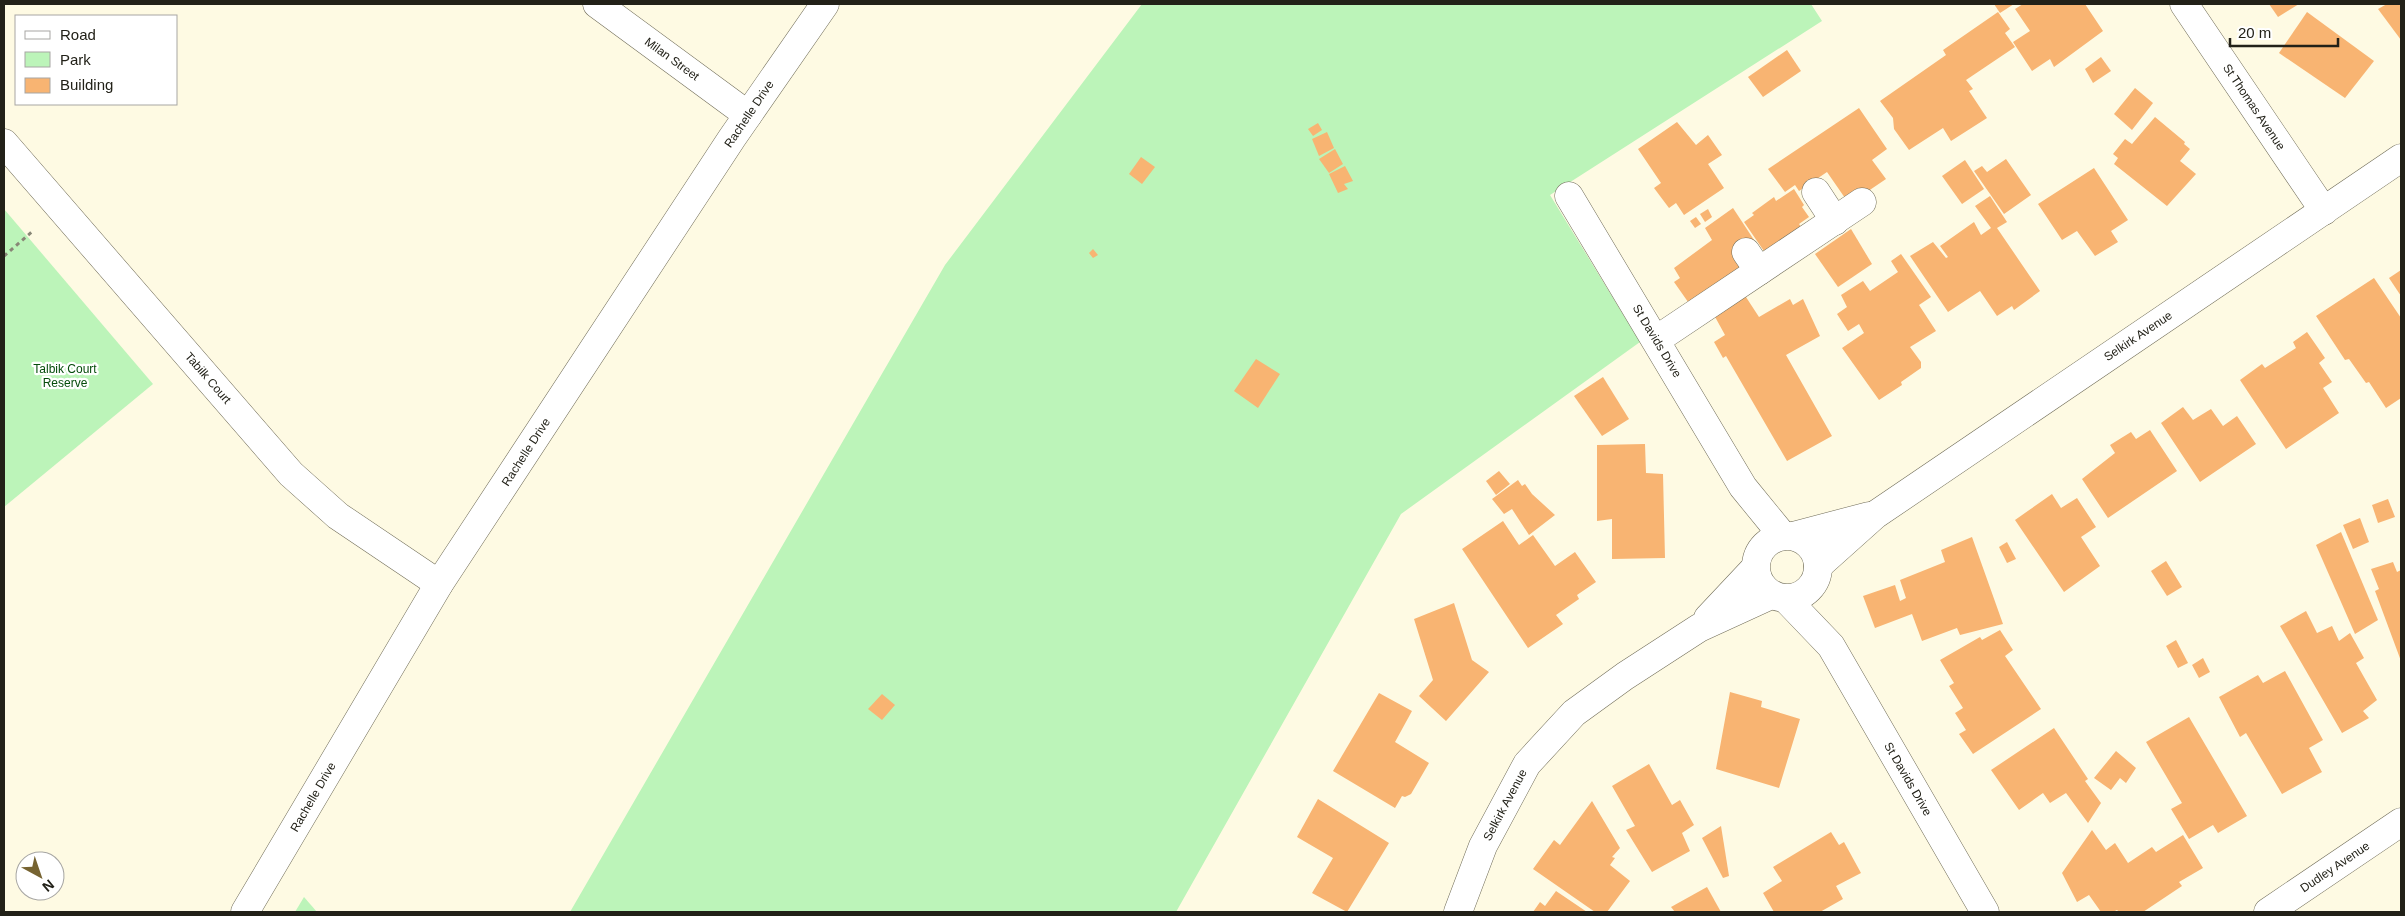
<svg xmlns="http://www.w3.org/2000/svg" width="2405" height="916" font-family="Arial,sans-serif">
<style>
.green{fill:#bcf4b9}
.building{fill:#f8b472}
.lines{fill:none;stroke-linecap:round;stroke-linejoin:round}
.minor-casing{stroke:#716d59;stroke-width:29}
.path{stroke:#888676;stroke-width:3;stroke-dasharray:4 4;stroke-linecap:butt}
.minor{stroke:#fff;stroke-width:28}
.labels{text-anchor:middle;stroke-width:4.5;stroke-linejoin:round;paint-order:stroke}
.street-label{font-size:12px;fill:#222118;stroke:#fff}
.park-label{font-size:12px;fill:#054c0b;stroke:#fff}
</style>
<rect width="100%" height="100%" fill="#fefae3"/>
<g class="green">
<path d="M1142,4H1811L1822,21L1550,195L1640,342L1401,514L1176,912H570L945,265Z"/>
<path d="M4,209L153,384L4,507Z"/>
<path d="M304,897L317,912H295Z"/>
</g>
<g class="building">
<path d="M1994,4H2014L2000,13Z"/>
<path d="M2023,4H2085L2103,31L2054,67L2050,59L2032,71L2013,42L2030,31L2015,9Z"/>
<path d="M2269,4H2299L2278,17Z"/>
<path d="M2387,4H2401V40L2378,9Z"/>
<path d="M1998,12L2010,29L2005,33L2015,47L1966,80L1973,89L1969,91L1987,118L1951,141L1943,128L1909,150L1894,129L1893,118L1880,101L1946,55L1943,50Z"/>
<path d="M2307,12L2374,61L2345,98L2279,53Z"/>
<path d="M1787,50L1801,71L1763,97L1748,77Z"/>
<path d="M2101,57L2111,71L2093,83L2085,69Z"/>
<path d="M2135,88L2153,103L2132,130L2114,114Z"/>
<path d="M1859,108L1887,149L1872,160L1886,179L1855,200L1845,198L1827,172L1799,191L1795,185L1785,192L1768,169Z"/>
<path d="M2155,117L2185,142L2184,144L2190,149L2180,161L2196,174L2167,206L2114,164L2118,158L2113,154L2125,139L2132,144Z"/>
<path d="M1677,122L1696,145L1708,135L1722,155L1708,164L1724,188L1684,215L1676,203L1669,208L1654,188L1661,183L1638,149Z"/>
<path d="M1318,123L1322,130L1313,136L1308,129Z"/>
<path d="M1327,132L1334,148L1319,156L1312,139Z"/>
<path d="M1335,149L1343,164L1329,173L1319,159Z"/>
<path d="M1141,157L1155,167L1142,184L1129,174Z"/>
<path d="M2006,159L2031,195L2004,214L1974,171L1982,166L1987,172Z"/>
<path d="M1965,160L1984,189L1962,204L1942,176Z"/>
<path d="M1345,166L1353,181L1344,184L1348,189L1338,193L1329,174Z"/>
<path d="M2094,168L2128,220L2111,231L2118,242L2095,256L2077,231L2062,240L2038,204Z"/>
<path d="M1794,189L1804,205L1802,207L1809,217L1799,224L1805,232L1768,257L1744,222L1754,215L1752,213L1774,197L1776,201Z"/>
<path d="M1990,196L2007,222L1997,228L2040,291L2014,310L2012,306L1997,316L1980,291L1948,312L1910,256L1933,242L1946,258L1948,257L1940,246L1974,222L1981,235L1991,228L1975,206Z"/>
<path d="M1733,208L1754,240L1733,254L1741,269L1693,309L1674,282L1680,278L1674,268L1712,240L1705,228Z"/>
<path d="M1708,209L1712,217L1705,222L1700,214Z"/>
<path d="M1696,217L1701,224L1695,228L1690,221Z"/>
<path d="M1851,229L1872,264L1838,287L1815,254Z"/>
<path d="M1093,249L1098,255L1093,258L1089,253Z"/>
<path d="M1901,254L1931,297L1919,305L1936,331L1910,347L1921,362V368L1901,382L1902,385L1879,400L1842,348L1864,333L1859,324L1848,331L1837,314L1847,307L1841,295L1863,281L1870,291L1898,272L1891,261Z"/>
<path d="M2401,270V296L2389,278Z"/>
<path d="M2374,278L2401,318V398L2386,408L2369,382L2366,383L2349,359L2345,360L2316,316Z"/>
<path d="M1744,294L1759,317L1790,299L1793,305L1803,299L1820,336L1786,355L1832,436L1787,461L1726,356L1723,358L1714,342L1725,335L1714,315Z"/>
<path d="M2307,332L2325,358L2319,363L2332,382L2323,388L2339,413L2286,449L2240,380L2262,364L2265,368L2296,348L2293,342Z"/>
<path d="M1256,359L1280,374L1258,408L1234,391Z"/>
<path d="M1603,377L1629,419L1602,436L1574,396Z"/>
<path d="M2183,407L2193,420L2211,409L2223,426L2237,416L2256,444L2200,482L2161,423Z"/>
<path d="M2150,430L2177,471L2108,518L2082,479L2115,453L2110,445L2131,432L2136,439Z"/>
<path d="M1645,444L1646,473L1663,474L1665,558L1612,559V519L1597,521V445Z"/>
<path d="M1499,471L1510,484L1496,495L1486,481Z"/>
<path d="M1518,480L1522,486L1525,484L1532,494L1555,515L1529,535L1512,509L1504,514L1492,499Z"/>
<path d="M2052,494L2061,508L2077,498L2096,527L2081,537L2100,566L2064,592L2015,520Z"/>
<path d="M2388,499L2395,517L2378,523L2372,505Z"/>
<path d="M2360,518L2369,542L2353,549L2343,525Z"/>
<path d="M1503,521L1519,545L1533,535L1555,566L1575,552L1596,582L1577,595L1579,599L1556,615L1563,624L1528,648L1462,549Z"/>
<path d="M2341,532L2378,620L2355,634L2316,545Z"/>
<path d="M1972,537L2003,624L1960,635L1957,628L1922,641L1912,614L1875,628L1863,596L1895,585L1900,601L1906,598L1900,580L1945,562L1941,550Z"/>
<path d="M2007,542L2016,559L2007,563L1999,547Z"/>
<path d="M2166,561L2182,587L2167,596L2151,571Z"/>
<path d="M2393,562L2397,572L2401,570V661L2375,591L2379,589L2371,569Z"/>
<path d="M1454,603L1472,660L1489,672L1446,721L1419,696L1433,680L1414,619Z"/>
<path d="M2306,611L2317,633L2332,626L2339,641L2350,633L2364,658L2356,663L2377,700L2363,711L2369,718L2342,733L2280,626Z"/>
<path d="M2000,630L2013,650L2005,656L2041,709L1973,754L1959,734L1966,730L1955,713L1963,708L1949,686L1954,683L1940,660L1980,637L1982,640Z"/>
<path d="M2176,640L2188,663L2178,668L2166,646Z"/>
<path d="M2203,658L2210,672L2199,678L2192,665Z"/>
<path d="M2285,671L2323,740L2309,748L2322,772L2282,794L2246,733L2240,737L2219,697L2258,675L2263,683Z"/>
<path d="M1730,692L1762,701L1761,707L1800,719L1779,788L1716,769Z"/>
<path d="M1379,693L1412,711L1395,742L1429,763L1411,794L1405,797L1402,796L1395,808L1333,771Z"/>
<path d="M882,694L895,705L882,720L868,709Z"/>
<path d="M2189,717L2247,816L2218,833L2213,825L2189,839L2171,809L2182,803L2146,742Z"/>
<path d="M2054,728L2088,779L2085,781L2101,803L2088,823L2066,793L2050,803L2043,793L2019,810L1991,770Z"/>
<path d="M2116,751L2136,768L2126,783L2120,778L2111,790L2094,778Z"/>
<path d="M1649,764L1672,805L1680,800L1694,825L1682,833L1690,851L1652,872L1626,830L1635,826L1612,786Z"/>
<path d="M1318,799L1389,843L1347,912L1312,893L1333,858L1297,837Z"/>
<path d="M1592,801L1620,848L1612,857L1615,858L1610,865L1630,881L1607,912H1595L1533,869L1554,840L1560,845Z"/>
<path d="M1721,826L1729,876L1723,878L1702,838Z"/>
<path d="M2092,830L2106,850L2115,843L2128,863L2152,847L2156,852L2183,835L2203,868L2179,882L2182,886L2143,912H2119L2117,910L2113,912H2101L2089,895L2077,902L2062,873Z"/>
<path d="M1831,832L1839,845L1844,842L1861,873L1836,886L1843,899L1820,912H1774L1763,893L1782,881L1773,867Z"/>
<path d="M1707,887L1721,912H1675L1671,907Z"/>
<path d="M1556,891L1587,912H1533L1540,902L1545,906Z"/>
</g>
<g class="lines">
<g class="minor-casing">
<g id="minor">
<path d="M597,4L748,115"/>
<path d="M2184,4L2324,211"/>
<path d="M4,143L291,474L338,516L439,584"/>
<path d="M1816,192L1835,221"/>
<path d="M1569,196L1743,487L1783,536"/>
<path d="M1746,252L1759,271"/>
<path d="M1656,340L1862,202"/>
<circle cx="1787" cy="567" r="31"/>
<path d="M1793,536L1869,516"/>
<path d="M1818,566L1875,515L2401,158"/>
<path d="M1786,599L1831,646L1985,912"/>
<path d="M1708,618L1755,568"/>
<path d="M245,912L439,584L732,138L825,4"/>
<path d="M1458,912L1483,846L1527,764L1574,713L1625,676L1699,628L1771,595"/>
<path d="M2268,912L2401,822"/>
</g>
</g>
<path class="path" d="M4,256L34,230"/>
<use href="#minor" class="minor"/>
</g>
<g class="labels">
<g class="street-label">
<text transform="translate(672 59) rotate(36)" y="4">Milan Street</text>
<text transform="translate(2254 107) rotate(56)" y="4">St Thomas Avenue</text>
<text transform="translate(749 114) rotate(-56)" y="4">Rachelle Drive</text>
<text transform="translate(2138 336) rotate(-34)" y="4">Selkirk Avenue</text>
<text transform="translate(1657 341) rotate(59)" y="4">St Davids Drive</text>
<text transform="translate(208 378) rotate(49)" y="4">Tabilk Court</text>
<text transform="translate(526 452) rotate(-57)" y="4">Rachelle Drive</text>
<text transform="translate(1908 779) rotate(60)" y="4">St Davids Drive</text>
<text transform="translate(313 797) rotate(-60)" y="4">Rachelle Drive</text>
<text transform="translate(1505 805) rotate(-62)" y="4">Selkirk Avenue</text>
<text transform="translate(2335 867) rotate(-34)" y="4">Dudley Avenue</text>
</g>
<g class="park-label">
<text x="65" y="373">Talbik Court<tspan x="65" dy="14">Reserve</tspan></text>
</g>
</g>
<rect width="2405" height="916" fill="none" stroke="#222118" stroke-width="10"/>
<rect x="15" y="15" width="162" height="90" fill="#ffffff" stroke="#a7a6a3"/>
<rect x="25" y="31" width="25" height="8" fill="#ffffff" stroke="#a7a6a3"/>
<text x="60" y="40" font-size="15" fill="#222118">Road</text>
<rect x="25" y="52" width="25" height="15" fill="#bcf4b9" stroke="#a7a6a3"/>
<text x="60" y="65" font-size="15" fill="#222118">Park</text>
<rect x="25" y="78" width="25" height="15" fill="#f8b472" stroke="#a7a6a3"/>
<text x="60" y="90" font-size="15" fill="#222118">Building</text>
<g transform="translate(40 876) rotate(140)"><circle r="24" fill="#ffffff" stroke="#a7a6a3"/>
<path d="M0-4L9 19L0 12L-9 19Z" fill="#766331"/>
<text y="-8" font-size="14" font-weight="bold" text-anchor="middle" fill="#222118">N</text>
</g>
<path d="M2230 38v8h108v-8" fill="none" stroke="#222118" stroke-width="2.5"/>
<text x="2238" y="38" font-size="15" fill="#222118" stroke="#ffffff" stroke-width="4" paint-order="stroke">20 m</text>
</svg>
